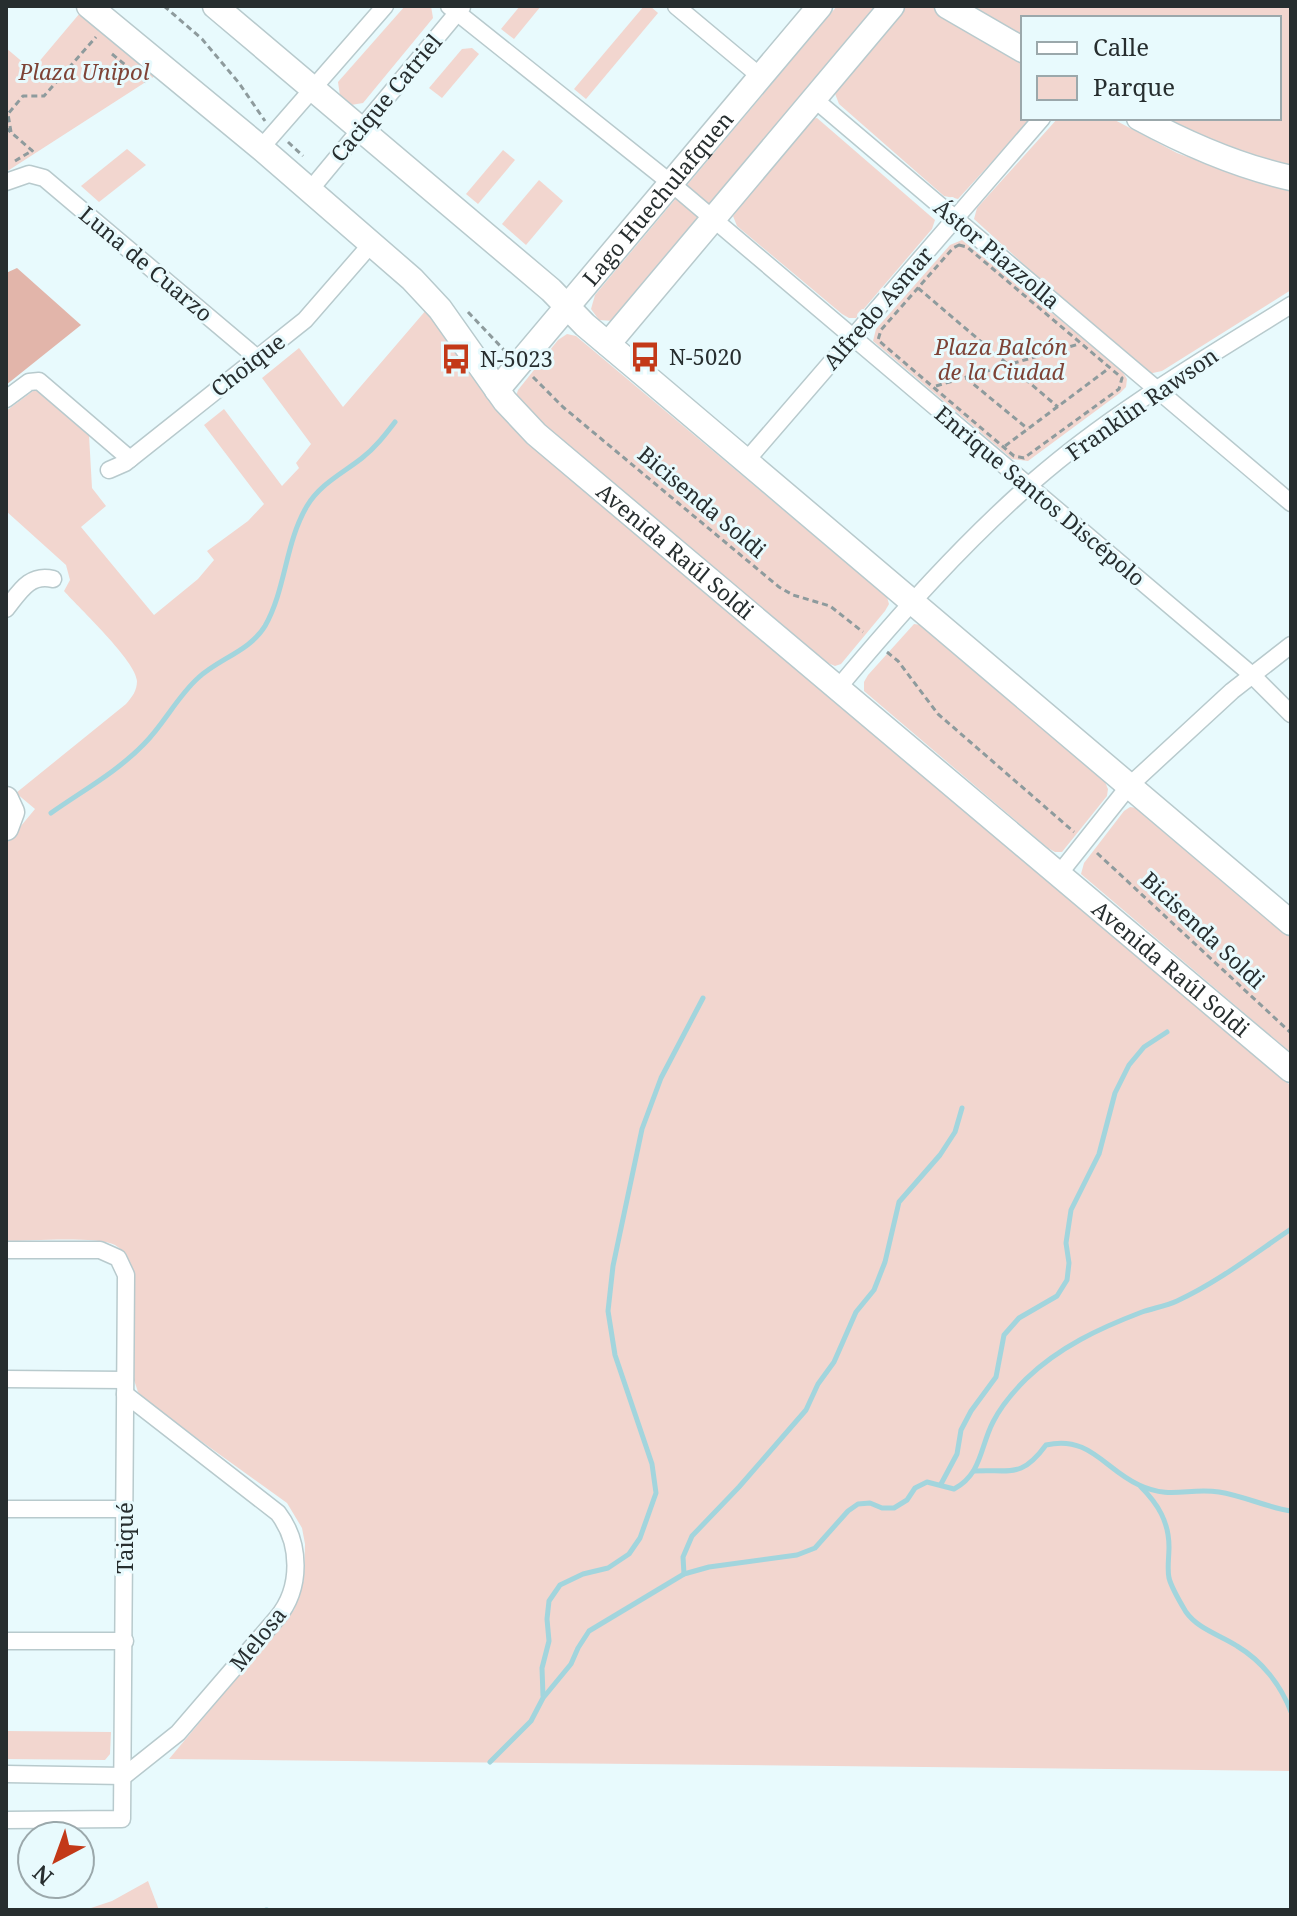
<svg xmlns="http://www.w3.org/2000/svg" width="1297" height="1916" font-family="'Noto Serif',serif">
<style>
.green{fill:#f2d6cf}
.forest{fill:#e2b5aa}
.lines{fill:none;stroke-linecap:round;stroke-linejoin:round}
.stream{stroke:#a2d5dd;stroke-width:5}
.street-casing{stroke:#b8cacd;stroke-width:19}
.secondary-casing{stroke:#b8cacd;stroke-width:27}
.path{stroke:#8e9b9d;stroke-width:3;stroke-dasharray:6 4;stroke-linecap:butt}
.street{stroke:#fff;stroke-width:16}
.secondary{stroke:#fff;stroke-width:24}
.labels{text-anchor:middle;stroke-width:6;stroke-linejoin:round;paint-order:stroke}
.park-label{font-size:22px;font-style:italic;fill:#7e4336;stroke:#e8fafd}
.street-label{font-size:22px;fill:#272e2f;stroke:#e8fafd}
.poi-label{font-size:22px;fill:#272e2f;stroke:#e8fafd;text-anchor:start}
</style>
<rect width="100%" height="100%" fill="#e8fafd"/>
<g class="green">
<path d="M405,6H431L433,18L363,103L351,105L340,96L338,82Z"/>
<path d="M520,6H541L514,39L501,29Z"/>
<path d="M644,6H650L658,13L586,99L574,89Z"/>
<path d="M837,6H879L613,321L599,320L591,309L595,295Z"/>
<path d="M903,6H931L1023,64V118H1032L958,199L944,196L839,104L834,91Z"/>
<path d="M967,6H1291V166L1231,150L1161,118H1279V18H1023V38Z"/>
<path d="M80,13L155,76L6,172V48L32,70Z"/>
<path d="M472,48L479,54L442,98L429,88L462,49Z"/>
<path d="M817,118L935,220L932,229L856,318H849L842,314L737,226L733,216L811,119Z"/>
<path d="M1058,118H1111L1177,153L1231,173L1291,189V290L1162,371L1148,374L1140,370L974,219L977,208Z"/>
<path d="M127,149L146,165L99,202L81,186Z"/>
<path d="M503,150L515,160L478,204L466,194Z"/>
<path d="M539,180L563,201L526,245L502,224Z"/>
<path d="M962,240L1121,369L1127,379L1126,387L1120,393L1028,461L1012,459L873,341L876,329L950,245Z"/>
<path d="M427,309L504,418L523,437L1291,1086V1771L169,1759L294,1610L304,1579L305,1544L302,1528L287,1503L151,1405L138,1392L133,1377L132,1271C130,1260 125,1251 115,1245C97,1236 29,1241 6,1241V844L35,809L16,793L126,704C132,697 137,691 137,681C136,661 79,608 64,591L70,580L66,565L6,511V411L33,391H38L89,435L92,488L106,506L81,527L154,615L198,579L214,560L207,551L248,521L264,504L204,425L224,409L282,486L299,468L296,463L311,444L262,378L299,348L343,407Z"/>
<path d="M567,334L576,336L887,597L889,604L885,611L841,664L835,666L828,663L524,410L516,396L518,390L558,340Z"/>
<path d="M914,624L922,625L1105,782L1108,789L1107,796L1062,852H1055L1048,848L864,691V682L868,675Z"/>
<path d="M1130,807L1137,808L1291,938V1053L1081,874L1084,863L1124,811Z"/>
<path d="M6,1731L111,1732L110,1754L105,1760L6,1759Z"/>
<path d="M148,1881L159,1910H85L112,1901Z"/>
</g>
<path class="forest" d="M17,268L81,325L6,385V273Z"/>
<g class="lines">
<g class="stream">
<path d="M51,813C82,791 117,772 144,744C164,724 177,697 198,678C218,659 250,651 265,626C286,589 285,543 307,506C320,484 343,473 362,458C375,448 385,435 395,422"/>
<path d="M974,1471C1011,1469 1021,1479 1046,1445C1090,1435 1104,1469 1139,1485C1171,1500 1189,1487 1219,1492C1244,1496 1266,1507 1291,1511"/>
<path d="M941,1484L957,1454L961,1430L971,1411L996,1377L1004,1335L1019,1318L1057,1296L1067,1280L1069,1263L1066,1243L1071,1210L1099,1154L1115,1093L1129,1065L1144,1047L1167,1032"/>
<path d="M1141,1487C1158,1504 1169,1522 1169,1547C1169,1557 1167,1569 1169,1578C1172,1589 1180,1602 1186,1612C1198,1629 1220,1635 1237,1646C1262,1661 1281,1685 1291,1712"/>
<path d="M684,1574L683,1557L692,1536L739,1487L806,1410L818,1384L834,1362L856,1312L874,1290L885,1262L899,1202L940,1155L955,1132L962,1108"/>
<path d="M543,1696L542,1668L549,1641L547,1619L549,1601L560,1585L583,1574L608,1568L629,1554L640,1538L656,1493L652,1464L615,1355L608,1311L613,1266L642,1129L661,1078L703,998"/>
<path d="M490,1762L531,1721L543,1698L571,1664L578,1648L589,1631L684,1574L709,1567L797,1555L815,1548L848,1511L858,1504L870,1503L882,1508H894L907,1500L915,1488L927,1482L954,1489C982,1474 980,1447 993,1422C1001,1406 1014,1391 1026,1379C1059,1347 1100,1328 1142,1312C1154,1308 1166,1306 1177,1301C1218,1282 1254,1254 1291,1229"/>
<path d="M266,1910H267"/>
</g>
<g class="street-casing">
<g id="street">
<path d="M449,6L672,184L1252,675L1291,714"/>
<path d="M676,6L761,77"/>
<path d="M813,98L1291,503"/>
<path d="M261,148L385,6"/>
<path d="M6,182L29,174L44,178L256,357"/>
<path d="M310,190L462,7"/>
<path d="M6,399L29,382L39,381L130,459"/>
<path d="M746,461L1042,118"/>
<path d="M109,470L125,463L305,320L372,243"/>
<path d="M6,609C19,593 29,573 53,579"/>
<path d="M838,688C899,615 963,543 1035,480C1113,412 1203,360 1291,305"/>
<path d="M1059,874L1129,786L1232,691L1291,645"/>
<path d="M6,1250H100L118,1258L126,1275L122,1819L6,1820"/>
<path d="M6,1379L125,1380"/>
<path d="M6,1509H125"/>
<path d="M6,1641H125"/>
<path d="M6,1774L124,1776L178,1733L277,1618C302,1588 301,1543 278,1513L125,1394"/>
</g>
</g>
<g class="secondary-casing">
<g id="secondary">
<path id="s1" d="M89,6L261,148L412,279L440,309L505,401L536,434L1291,1070"/>
<path d="M215,6L551,290L585,325L635,367L1291,923"/>
<path d="M947,6L1023,50"/>
<path d="M1139,118C1187,144 1237,166 1291,178"/>
<path d="M608,344L892,6"/>
<path id="s2" d="M497,390L820,6"/>
<path d="M6,799L12,812L6,828"/>
</g>
</g>
<g class="path">
<path d="M164,6L202,39L239,83L265,121"/>
<path d="M112,54L146,82"/>
<path d="M6,128L36,154"/>
<path d="M11,132L8,114L23,96H44L96,37"/>
<path d="M288,142L303,156"/>
<path d="M15,161L33,150"/>
<path d="M959,245L967,247L1122,378L1119,389L1024,458L1014,456L878,340L881,330L953,248Z"/>
<path d="M918,288L1058,407"/>
<path d="M468,312L504,350"/>
<path d="M533,377L563,407L779,587L793,595L830,606L863,632"/>
<path d="M966,378L1028,429"/>
<path d="M936,386L1079,344"/>
<path d="M1005,446L1108,369"/>
<path d="M887,652L898,661L938,714L1074,832"/>
<path d="M1097,853L1291,1033"/>
</g>
<use href="#street" class="street"/>
<use href="#secondary" class="secondary"/>
</g>
<defs>
<g id="bus-bare" transform="scale(2.4)"><path d="M-5-6H5V4H4V6H2V4H-2V6H-4V4H-5ZM-3.5-4V0h7V-4ZM-3.5 1.2v1.5H-2V1.2ZM2 1.2v1.5H3.5V1.2Z" fill="#c33918" stroke="#e8fafd" stroke-width="2.5" paint-order="stroke"/></g>
</defs>
<g fill-rule="evenodd">
<use href="#bus-bare" x="645" y="357"/>
<use href="#bus-bare" x="456" y="359"/>
</g>
<g class="labels">
<g class="park-label">
<text x="84" y="80">Plaza Unipol</text>
<text x="1001" y="355">Plaza Balcón<tspan x="1001" dy="25">de la Ciudad</tspan></text>
</g>
<g class="street-label">
<text transform="translate(386 98) rotate(-50)" y="8">Cacique Catriel</text>
<text dy="8" stroke="none"><textPath href="#s2" startOffset="250">Lago Huechulafquen</textPath></text>
<text transform="translate(997 254) rotate(40)" y="8">Ástor Piazzolla</text>
<text transform="translate(146 264) rotate(40)" y="8">Luna de Cuarzo</text>
<text transform="translate(878 308) rotate(-49)" y="8">Alfredo Asmar</text>
<text transform="translate(248 365) rotate(-38)" y="8">Choique</text>
<text transform="translate(1142 404) rotate(-35)" y="8">Franklin Rawson</text>
<text transform="translate(1040 496) rotate(40)" y="8">Enrique Santos Discépolo</text>
<text transform="translate(702 502) rotate(40)" y="8">Bicisenda Soldi</text>
<text dy="8" stroke="none"><textPath href="#s1" startOffset="804">Avenida Raúl Soldi</textPath></text>
<text transform="translate(1203 930) rotate(43)" y="8">Bicisenda Soldi</text>
<text dy="8" stroke="none"><textPath href="#s1" startOffset="1452">Avenida Raúl Soldi</textPath></text>
<text transform="translate(125 1538) rotate(-90)" y="8">Taiqué</text>
<text transform="translate(258 1639) rotate(-51)" y="8">Melosa</text>
</g>
<g class="poi-label">
<text x="669" y="365">N-5020</text>
<text x="480" y="367">N-5023</text>
</g>
</g>
<rect width="1297" height="1916" fill="none" stroke="#272e2f" stroke-width="16"/>
<rect x="1021" y="16" width="260" height="104" fill="#e8fafd" stroke="#9ba8ab" stroke-width="2"/>
<rect x="1037" y="42" width="40" height="12" fill="#ffffff" stroke="#9ba8ab" stroke-width="2"/>
<text x="1093" y="56" font-size="24" fill="#272e2f">Calle</text>
<rect x="1037" y="76" width="40" height="24" fill="#f2d6cf" stroke="#9ba8ab" stroke-width="2"/>
<text x="1093" y="96" font-size="24" fill="#272e2f">Parque</text>
<g transform="translate(56 1860) rotate(221)"><circle r="38" fill="#e8fafd" stroke="#9ba8ab" stroke-width="2"/>
<path d="M0-6L14 30L0 20L-14 30Z" fill="#c33918"/>
<text y="-12" font-size="22" font-weight="bold" text-anchor="middle" fill="#272e2f">N</text>
</g>
</svg>
